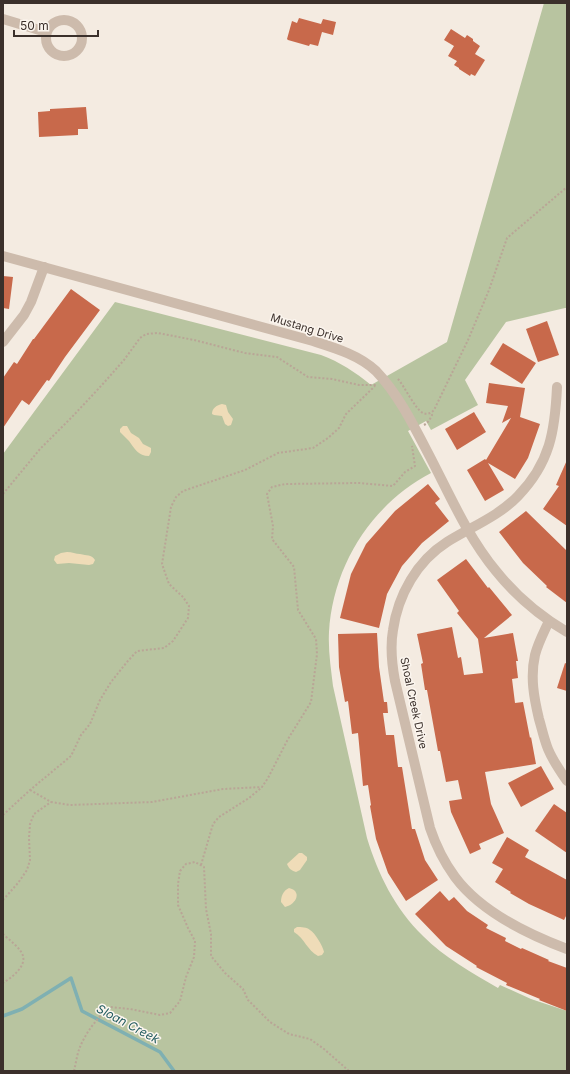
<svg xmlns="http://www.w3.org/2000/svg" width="570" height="1074" font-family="Inter,sans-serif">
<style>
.green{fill:#b8c4a0}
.sand{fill:#efdcb8}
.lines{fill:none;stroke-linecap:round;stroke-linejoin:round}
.stream{stroke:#7fb0b2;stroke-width:3.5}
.building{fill:#c8694b}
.path{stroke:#b9a596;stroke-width:2;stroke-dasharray:2 2;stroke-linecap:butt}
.minor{stroke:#cdbbac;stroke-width:10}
.labels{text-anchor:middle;stroke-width:3;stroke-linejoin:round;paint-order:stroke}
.street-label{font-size:11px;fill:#3b302b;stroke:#fbf5ee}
.water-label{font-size:12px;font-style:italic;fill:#1f5a5e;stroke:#fbf5ee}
</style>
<rect width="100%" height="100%" fill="#f4ebe1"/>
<path class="green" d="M544,3H567V308H565L506,322L465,380L478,405L431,430L426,421L408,431L431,473C372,504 333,565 329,632C328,650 331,669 333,686L367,838C378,874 395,909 423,936C444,957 472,973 498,988L500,985L531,999L567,1011V1071H3V454L115,302L321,355C340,362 355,372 371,385L447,342Z"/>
<g class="sand">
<path d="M222,404L226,405L228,412L233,419L231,425L228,426L225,424L222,416L214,415L212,414C212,408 217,405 222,404Z"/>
<path d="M123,426H127L131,433L139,438L143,444L151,448V452L149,456C138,456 135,449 129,441C126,438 123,435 120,432V429Z"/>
<path d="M67,552C72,552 76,554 80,554C87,556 91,554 95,560L93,564L89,565L69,563L57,564L54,560L55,556L61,553Z"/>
<path d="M299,853H302L307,857V860L300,870L296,872C292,871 289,869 287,864Z"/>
<path d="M289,888C302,891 297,904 285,907L281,902C281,896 283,891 289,888Z"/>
<path d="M297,927C301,927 307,927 310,930C315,933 323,946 324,952L322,955L318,956C307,950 305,939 294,932V929Z"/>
</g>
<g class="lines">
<path class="stream" d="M3,1016L22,1009L71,978L82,1011L160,1052L174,1071"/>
</g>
<g class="building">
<path d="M299,18L321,24L323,19L336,22L333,35L322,32L318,46L310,44L309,46L288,40L287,39L292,21L297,23Z"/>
<path d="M451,29L465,38L467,35L473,39V41L480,46L475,54L485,60L475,76L471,74L470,76L459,69V68L454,65L457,61L448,56L454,46L444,40Z"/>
<path d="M86,107L88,129H78V135L39,137L38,112L50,111V109Z"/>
<path d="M3,276L13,277L9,309L3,308Z"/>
<path d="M71,289L100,310L65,357L49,381L47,380L29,405L22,400L3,428V378L14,362L17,364L33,339H34Z"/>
<path d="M547,321L559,355L538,362L526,329Z"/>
<path d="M503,343L536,363L522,384L490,364Z"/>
<path d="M489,383L525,388L520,417L540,424L528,458L515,479L488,463L504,490L485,501L467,470L485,459L486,460L511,418L502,423L508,406L486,403Z"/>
<path d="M474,412L486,432L457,450L445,429Z"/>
<path d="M567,460V526L543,509L559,486L556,485Z"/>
<path d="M428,484L440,499L435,503L449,521L422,543L402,566L387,594L379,628L340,618L351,574L366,544L395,511Z"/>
<path d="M526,511L567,551V603L546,587L547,586L523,563L499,532Z"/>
<path d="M466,559L488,588L489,587L512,615L484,638L513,633L518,661H516L518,678L512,679L515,703L523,702L530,738L531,737L536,764L485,772L491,804L504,833L479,844L481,849L470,854L451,812L449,801L462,799L458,780L446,782L440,751H438L427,690H425L421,664L423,663L417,634L452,627L458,658L461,657L464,675L483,673L478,639L457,613L459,611L437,580Z"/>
<path d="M377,633L379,667L384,702H387L388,713H383L386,735H394L398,767H402L412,829H415L425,860L438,880L406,901L388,873L376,839L370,806L371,805L368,785L363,786L358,733L352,734L348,701L345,702L339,667L338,634Z"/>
<path d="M565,663L567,664V691L557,688Z"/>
<path d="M541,766L554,789L521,807L508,783Z"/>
<path d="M554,804L567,813V853L535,831Z"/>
<path d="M507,837L529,850L525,857L567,880V914L564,920L529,904L510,893L511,892L495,882L503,869L492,863Z"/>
<path d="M440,891L449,901L454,897L467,911L488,925L486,928L506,938L505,941L521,949L522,948L549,960L548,961L567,968V1011L539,1000L540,999L506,985L507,983L476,967L477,966L446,946L415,914Z"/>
</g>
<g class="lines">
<g class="path">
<path d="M398,379C405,387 415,409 423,413C427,415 431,413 434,410L468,340L489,290L507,238L567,187"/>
<path d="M424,425C428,423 430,419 432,415L431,413"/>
<path d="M3,494L40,449L72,417L101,386L124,360L140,338L146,334L158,333L194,340L245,353L277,357L308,377L332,379L359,385H376"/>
<path d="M30,790L51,802L70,805L152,802L223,789L262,787L268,778L288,739L311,702L317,654L316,639L298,610L294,567L272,539L273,526L267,494L272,487L285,484L359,483L393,486L405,472L415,466L412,446"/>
<path d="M3,815L30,790L71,756L81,735L90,724L100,700L111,682L127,662L137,651L164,648L173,641L188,618L189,606L183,597L169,584L162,564L171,507L176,497L183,491L245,470L278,453L313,448L328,438L339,428L346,414L375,386"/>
<path d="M201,865L213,824L219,817L249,798L261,788"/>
<path d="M3,900L18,883L27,870L30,860L29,838L30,824L34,814L51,802"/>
<path d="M3,934C8,939 21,948 23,956C26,967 11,978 3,983"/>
<path d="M74,1071C76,1063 77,1054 80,1047C86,1032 98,1017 110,1007L130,1009L160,1015L170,1013L180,1001L186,977L194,957L195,941L188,928L178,905V884L180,871L186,864L195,862L204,867L206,909L211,934V956L225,973L243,989L248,1000L270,1022L289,1034L310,1039L324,1049L349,1071"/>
</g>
<g class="minor">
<path d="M3,19L46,32"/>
<circle cx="64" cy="38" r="18"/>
<path d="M3,256L313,341C335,348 359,355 376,371C398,394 413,424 428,453C449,493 467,536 496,571C516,596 540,616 567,632"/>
<path d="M3,342L24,315L31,302L44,267"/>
<path d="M557,387C555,431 550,463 518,496C499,516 471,527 447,542C417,561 398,595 393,630C390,647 392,665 395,681L430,828C436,846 444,862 455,877C481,912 527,934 567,949"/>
<path d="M549,621C544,632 538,643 535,655C530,677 534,698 539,719C542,729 544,739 548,749C553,761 560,771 567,781"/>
</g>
</g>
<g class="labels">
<g class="street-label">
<text transform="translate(307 328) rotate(17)" y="4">Mustang Drive</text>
<text transform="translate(414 703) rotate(78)" y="4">Shoal Creek Drive</text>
</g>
<g class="water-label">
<text transform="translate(128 1024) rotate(28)" y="4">Sloan Creek</text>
</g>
</g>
<rect width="570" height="1074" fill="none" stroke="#3b302b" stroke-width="8"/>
<path d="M14 30v6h84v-6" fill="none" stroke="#3b302b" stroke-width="2"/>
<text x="20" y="30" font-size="12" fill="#3b302b" stroke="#fbf5ee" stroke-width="3" paint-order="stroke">50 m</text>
</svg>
